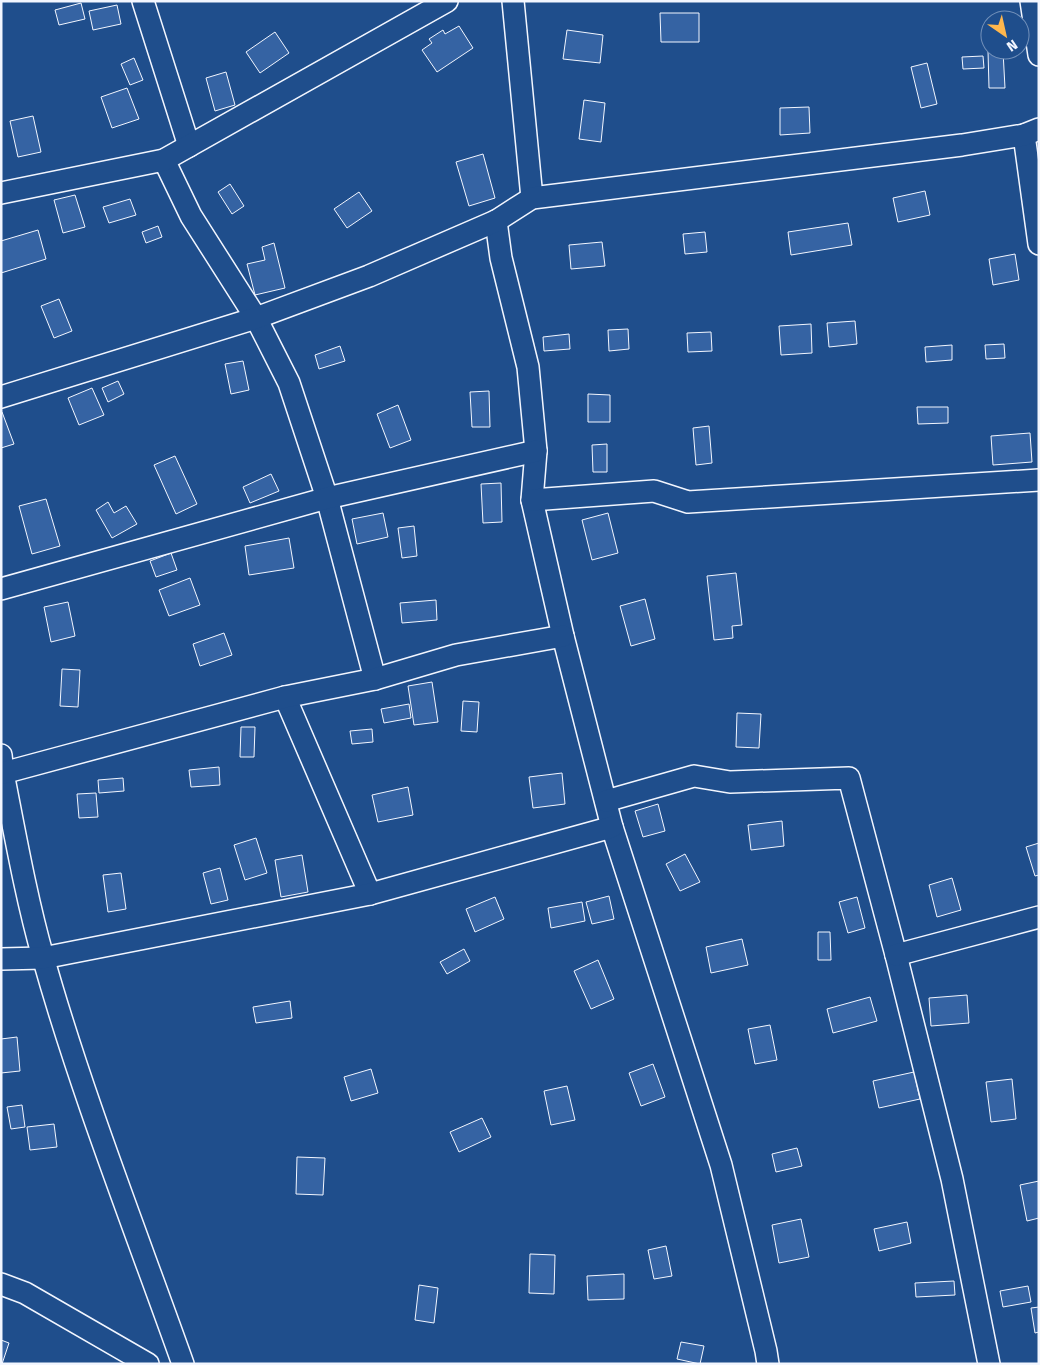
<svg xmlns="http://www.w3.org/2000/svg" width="1040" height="1365" font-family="'Fira Sans',sans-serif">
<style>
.building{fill:#3563a3;stroke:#f2f6ff}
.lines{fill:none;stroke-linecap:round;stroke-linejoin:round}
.minor-casing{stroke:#f2f6ff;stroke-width:24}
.minor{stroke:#1f4e8c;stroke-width:21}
</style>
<rect width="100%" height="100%" fill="#1f4e8c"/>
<g class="building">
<path d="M81,3L85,19L59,25L55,10Z"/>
<path d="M117,5L121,24L93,30L89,11Z"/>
<path d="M660,13H699V42H661Z"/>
<path d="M459,26L473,48L437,72L422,50L432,43L429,39L443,30L445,34Z"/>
<path d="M567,30L603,35L600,63L563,59Z"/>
<path d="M275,32L289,53L260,73L246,52Z"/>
<path d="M988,51H1003L1005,88H989Z"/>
<path d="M983,56L984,68L963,69L962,57Z"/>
<path d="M134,58L143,80L130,85L121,64Z"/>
<path d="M927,63L937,104L921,108L911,67Z"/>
<path d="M226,72L235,105L215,111L206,78Z"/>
<path d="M127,88L139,119L112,128L101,97Z"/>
<path d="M584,100L605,103L601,142L579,139Z"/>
<path d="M809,107L810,133L780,135V108Z"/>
<path d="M33,116L41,152L18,157L10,121Z"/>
<path d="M483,154L495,198L469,206L456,162Z"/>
<path d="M230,184L244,206L232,214L218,192Z"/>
<path d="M925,191L930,215L898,222L893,198Z"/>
<path d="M359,192L372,211L347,228L334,209Z"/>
<path d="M75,195L85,227L63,233L54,200Z"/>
<path d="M130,199L136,215L109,223L103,207Z"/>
<path d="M848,223L852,245L791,255L788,232Z"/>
<path d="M158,226L162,237L146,243L142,232Z"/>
<path d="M38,230L46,259L1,273V241Z"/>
<path d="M705,232L707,252L685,254L683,234Z"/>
<path d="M602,242L605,266L571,269L569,245Z"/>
<path d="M274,243L285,288L255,295L247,264L265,260L262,247Z"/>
<path d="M1015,254L1019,280L993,285L989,259Z"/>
<path d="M59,299L72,331L54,338L41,306Z"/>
<path d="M855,321L857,344L829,347L827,323Z"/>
<path d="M811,324L812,353L781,355L779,326Z"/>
<path d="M628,329L629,349L609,351L608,330Z"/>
<path d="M711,332L712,351L688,352L687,333Z"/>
<path d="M569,334L570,349L544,351L543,337Z"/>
<path d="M1004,344L1005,358L986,359L985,345Z"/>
<path d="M952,345V360L926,362L925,347Z"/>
<path d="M340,346L345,361L319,369L315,355Z"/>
<path d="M243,361L249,390L231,394L225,364Z"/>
<path d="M118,381L124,394L108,402L102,388Z"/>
<path d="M92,388L104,415L79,425L68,398Z"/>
<path d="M489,391L490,427H472L470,392Z"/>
<path d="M588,394L610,395V422H588Z"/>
<path d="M398,405L411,440L390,448L377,414Z"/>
<path d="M917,407H948V423L918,424Z"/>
<path d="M2,412L14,444L1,448V413Z"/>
<path d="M709,426L712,463L696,465L693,428Z"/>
<path d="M1030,433L1032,462L993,465L991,436Z"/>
<path d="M607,444V472H593L592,445Z"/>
<path d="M175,456L197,504L176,514L154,465Z"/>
<path d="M271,474L279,491L250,503L243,487Z"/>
<path d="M501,483L502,522L483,523L481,484Z"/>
<path d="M46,499L60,546L32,554L19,506Z"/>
<path d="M108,502L114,513L126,506L137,524L112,538L96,510Z"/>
<path d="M383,513L388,537L357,544L352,519Z"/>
<path d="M608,513L618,553L592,560L582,520Z"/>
<path d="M414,526L417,556L402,558L398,528Z"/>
<path d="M289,538L294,568L249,575L245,546Z"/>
<path d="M171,553L177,570L156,577L150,561Z"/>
<path d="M736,573L742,625L732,626L733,638L714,640L707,576Z"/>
<path d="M190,578L200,605L169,616L159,590Z"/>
<path d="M645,599L655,639L631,646L620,606Z"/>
<path d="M436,600L437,620L402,623L400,603Z"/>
<path d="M68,602L75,636L51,642L44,607Z"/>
<path d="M224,633L232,655L200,666L193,644Z"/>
<path d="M62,669L80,670L78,707L60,706Z"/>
<path d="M432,682L438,722L414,725L408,686Z"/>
<path d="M463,701L479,702L477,732L461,731Z"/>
<path d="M409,704L411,718L384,723L381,709Z"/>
<path d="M737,713L761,714L759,748L736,747Z"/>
<path d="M241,727H255L254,757H240Z"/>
<path d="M372,729L373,742L352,744L350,731Z"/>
<path d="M219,767L220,785L191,787L189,770Z"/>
<path d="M562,773L565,804L533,808L529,777Z"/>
<path d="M123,778L124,791L99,793L98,780Z"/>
<path d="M408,787L413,815L378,822L372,795Z"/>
<path d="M96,793L98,817L79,818L77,794Z"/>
<path d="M658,804L665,831L643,837L635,811Z"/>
<path d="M782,821L784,846L751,850L748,825Z"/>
<path d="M256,838L267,873L245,880L234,845Z"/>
<path d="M1039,843V875L1035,876L1026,847Z"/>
<path d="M685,854L700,882L680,891L666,864Z"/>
<path d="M302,855L308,892L281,897L275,860Z"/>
<path d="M220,868L228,900L211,904L203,873Z"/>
<path d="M121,873L126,909L108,912L103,875Z"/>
<path d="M952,878L961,910L937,917L929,885Z"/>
<path d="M609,896L614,919L592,924L586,902Z"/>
<path d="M495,897L504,919L475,932L466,909Z"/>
<path d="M857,897L865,928L848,933L839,902Z"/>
<path d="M582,902L585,921L551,928L548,908Z"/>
<path d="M818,932H830L831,960H818Z"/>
<path d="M742,939L748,965L711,973L706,947Z"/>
<path d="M464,949L470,961L447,974L440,962Z"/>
<path d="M598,960L614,999L591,1009L574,971Z"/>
<path d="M967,995L969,1023L931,1026L929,998Z"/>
<path d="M870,997L877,1021L833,1033L827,1009Z"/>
<path d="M290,1001L292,1018L256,1023L253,1007Z"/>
<path d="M770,1025L777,1060L755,1064L748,1029Z"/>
<path d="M17,1037L20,1071L1,1073V1039Z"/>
<path d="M653,1064L665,1097L641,1106L629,1073Z"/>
<path d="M371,1069L378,1093L351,1101L344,1077Z"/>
<path d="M914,1072L920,1099L879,1108L873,1081Z"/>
<path d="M1012,1079L1016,1119L991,1122L986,1082Z"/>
<path d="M567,1086L575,1120L551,1125L544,1091Z"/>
<path d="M22,1105L25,1127L11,1129L7,1107Z"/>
<path d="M482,1118L491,1137L459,1152L450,1132Z"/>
<path d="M54,1124L57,1147L30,1150L27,1127Z"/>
<path d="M797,1148L802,1166L776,1172L772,1154Z"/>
<path d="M297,1157L325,1158L323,1195L296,1194Z"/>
<path d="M1039,1181V1218L1027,1221L1020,1185Z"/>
<path d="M801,1219L809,1257L779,1263L772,1225Z"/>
<path d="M907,1222L911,1243L879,1251L874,1229Z"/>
<path d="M666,1246L672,1276L654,1279L648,1250Z"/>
<path d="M530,1254L555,1255L554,1294L529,1293Z"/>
<path d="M624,1274V1299L588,1300L587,1276Z"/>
<path d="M954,1281L955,1295L916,1297L915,1283Z"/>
<path d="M419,1285L438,1288L434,1323L415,1320Z"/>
<path d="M1028,1286L1031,1302L1003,1307L1000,1291Z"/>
<path d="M1039,1307V1332L1035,1333L1031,1308Z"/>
<path d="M1,1340L9,1343L2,1364H1Z"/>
<path d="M681,1342L704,1346L700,1364L677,1359Z"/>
</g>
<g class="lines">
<g class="minor-casing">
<g id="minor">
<path d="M143,1L189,146"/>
<path d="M513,1L532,198"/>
<path d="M1031,1L1039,55"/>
<path d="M1024,135L1039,244"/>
<path d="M164,160L191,216L256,318L289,383L327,498L375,679"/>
<path d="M1,193L164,160L447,1"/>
<path d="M496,221L501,258L528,367L536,451L532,500L563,636L612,827L721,1165L766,1351L768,1364"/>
<path d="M1,397L256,318L369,276L496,221L532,198L962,145L1024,135L1039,129"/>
<path d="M532,500L654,491L688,502L1039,480"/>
<path d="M1,589L327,498L536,451"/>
<path d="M285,697L370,894"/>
<path d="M1,755L3,773C15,834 26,897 43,957C82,1095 135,1229 183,1364"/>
<path d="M3,773L285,697L375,679L456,655L563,636"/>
<path d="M606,801L694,776L730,782L849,778L896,955L952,1179L989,1364"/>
<path d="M896,955L1039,917"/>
<path d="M1,959L43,958L370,894L612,827"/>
<path d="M1,1284L25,1293L148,1364"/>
</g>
</g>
<use href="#minor" class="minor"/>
</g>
<rect width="1040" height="1365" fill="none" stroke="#f2f6ff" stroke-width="5"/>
<g transform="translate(1005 35) rotate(146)"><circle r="24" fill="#1f4e8c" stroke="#7391ba"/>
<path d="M0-4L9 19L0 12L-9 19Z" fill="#ffb74d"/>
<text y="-8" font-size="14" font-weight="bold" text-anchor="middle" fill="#f2f6ff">N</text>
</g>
</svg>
